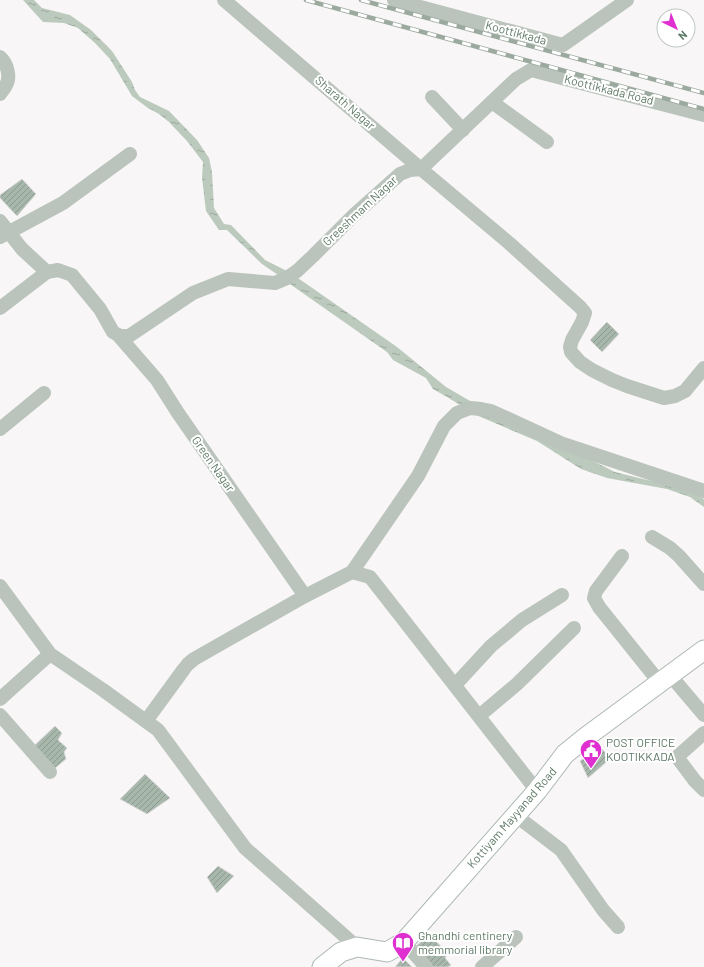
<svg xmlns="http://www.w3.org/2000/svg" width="704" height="967" font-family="Barlow,sans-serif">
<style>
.water{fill:url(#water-ripples)}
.building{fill:url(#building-hatch);stroke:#dad8d9}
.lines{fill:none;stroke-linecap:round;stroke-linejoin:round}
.secondary-casing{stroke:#adb9b1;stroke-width:21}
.minor{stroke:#bac4bd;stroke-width:14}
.secondary{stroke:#fff;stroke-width:19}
.rail-casing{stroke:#9ba99f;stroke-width:4.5}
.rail{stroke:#fff;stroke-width:3;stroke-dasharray:9;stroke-linecap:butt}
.labels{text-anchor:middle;stroke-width:4;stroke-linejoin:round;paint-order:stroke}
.street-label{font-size:12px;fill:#5f7a67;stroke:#fff}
.poi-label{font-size:12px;fill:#5f7a67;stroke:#fff;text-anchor:start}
</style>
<defs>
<pattern id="water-ripples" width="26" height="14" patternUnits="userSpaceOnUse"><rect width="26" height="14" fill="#bbcabc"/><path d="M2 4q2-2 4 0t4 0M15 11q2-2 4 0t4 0" fill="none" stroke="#9ba99d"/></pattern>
<pattern id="building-hatch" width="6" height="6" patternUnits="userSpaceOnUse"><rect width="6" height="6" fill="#a8b7ac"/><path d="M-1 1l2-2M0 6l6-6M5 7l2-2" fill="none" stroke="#8c9a90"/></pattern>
</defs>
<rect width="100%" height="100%" fill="#f8f6f6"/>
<g class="water">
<path d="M23,0H34L42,8L70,15L91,30L112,51L132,82L135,90L140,97L169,111L197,140L209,158L212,172L214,208L224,224L231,225L265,260L289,272L281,277L262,264L227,230H219L206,211L202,178L203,162L187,141L169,122L159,114L148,108L132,96L110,59L95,43L78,28L64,23L43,22Z"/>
<path d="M295,276L397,347L446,387L496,416L583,456L615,472L643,479L682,487L704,499V507L690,497L667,489L607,478L581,469L537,441L476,415L447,397L433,389L426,378L393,360L387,352L287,282Z"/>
</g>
<g class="building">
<path d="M22,179L36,194L17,216L0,198V195Z"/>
<path d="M607,322L619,334L602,352L590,340Z"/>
<path d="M55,726L62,733L58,740L67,748L64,752L66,759L54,769L34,746Z"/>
<path d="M600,747L611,758L588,778L580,761Z"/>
<path d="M145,774L170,798L147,814L120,799Z"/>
<path d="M218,866L234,876L217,893L207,877Z"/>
<path d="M429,935L448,953L445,958L451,965L448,967H430L414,948Z"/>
<path d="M403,958L412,967H395Z"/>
</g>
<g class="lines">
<g class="secondary-casing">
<path id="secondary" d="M322,967L341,952L357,947L387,952L404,942L537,791L565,754L586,737L704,650"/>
</g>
<g class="minor">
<path d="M224,0L421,169L516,79L531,70L704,115"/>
<path d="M394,0L563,45L627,0"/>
<path d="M0,57C7,63 11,77 6,85C5,88 2,91 0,94"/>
<path d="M432,97L463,130"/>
<path d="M492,102L547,142"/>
<path d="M0,221L22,249L47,272"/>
<path d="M0,237L63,203L130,154"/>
<path d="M0,308L47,272L58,270L72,275L100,309L113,332L120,336H129L193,293L228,279L275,283L287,278L297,271L313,256L354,215L400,174L410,170L421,169L509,243L580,307L585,313L582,322L572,340L570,347L571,352L580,362L592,370L612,380L627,386L664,398L675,396L685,391L704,368"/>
<path d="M118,335L157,380L178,413L305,596"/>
<path d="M0,429L44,393"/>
<path d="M652,537L670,548L679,556L704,584"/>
<path d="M622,556L596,591L594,598L599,607L660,683"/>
<path d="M352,572L370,577L399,614L537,791"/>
<path d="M0,586L50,654L103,690L158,730L245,848L357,947"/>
<path d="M670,675L704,715"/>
<path d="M455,685L491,646L522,620L562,595"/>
<path d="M0,699L50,654"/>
<path d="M0,715L50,772"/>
<path d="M479,716L517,684L574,628"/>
<path d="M146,721L184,669L188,664L194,659L305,596L352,572L418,476L444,426L457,413L470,408L481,409L491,411L563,444L704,491"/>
<path d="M704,733L677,757L695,781L704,790"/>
<path d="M515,815L561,850L603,910L618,927"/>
<path d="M404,942L426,967"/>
<path d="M482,967L516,937"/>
</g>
<use href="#secondary" class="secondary"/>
<g class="rail-casing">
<g id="rail">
<path d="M306,0L704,109"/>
<path d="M361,0L704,93"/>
</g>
</g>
<use href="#rail" class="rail"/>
</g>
<defs>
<g id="civic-pin" transform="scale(1.15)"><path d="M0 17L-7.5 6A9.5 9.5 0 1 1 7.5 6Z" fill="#df2fd0" stroke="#fff"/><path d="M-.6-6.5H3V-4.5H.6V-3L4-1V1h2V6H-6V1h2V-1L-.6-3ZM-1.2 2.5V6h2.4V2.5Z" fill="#fff"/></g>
<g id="library-pin" transform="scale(1.15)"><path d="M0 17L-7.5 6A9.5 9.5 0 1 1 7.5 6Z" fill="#df2fd0" stroke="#fff"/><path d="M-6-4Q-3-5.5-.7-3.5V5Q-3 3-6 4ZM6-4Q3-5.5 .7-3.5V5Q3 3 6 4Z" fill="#fff"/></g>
</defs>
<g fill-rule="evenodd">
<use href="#civic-pin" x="591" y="750"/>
<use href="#library-pin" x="403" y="943"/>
</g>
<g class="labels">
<g class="street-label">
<text transform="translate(516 33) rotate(15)" y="4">Koottikkada</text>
<text transform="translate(609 90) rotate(14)" y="4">Koottikkada Road</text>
<text transform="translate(345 103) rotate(41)" y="4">Sharath Nagar</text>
<text transform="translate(360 211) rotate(-43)" y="4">Greeshmam Nagar</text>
<text transform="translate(213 464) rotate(55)" y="4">Green Nagar</text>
<text transform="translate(512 818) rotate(-49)" y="4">Kottiyam Mayyanad Road</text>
</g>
<g class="poi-label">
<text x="606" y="747">POST OFFICE<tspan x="606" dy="14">KOOTIKKADA</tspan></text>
<text x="418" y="940">Ghandhi centinery<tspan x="418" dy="14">memmorial library</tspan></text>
</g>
</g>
<g transform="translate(676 28) rotate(137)"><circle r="19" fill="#ffffff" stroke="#bfcac2"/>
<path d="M0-3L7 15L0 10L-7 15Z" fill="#df2fd0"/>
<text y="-6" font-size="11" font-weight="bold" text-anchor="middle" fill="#5f7a67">N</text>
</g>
</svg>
